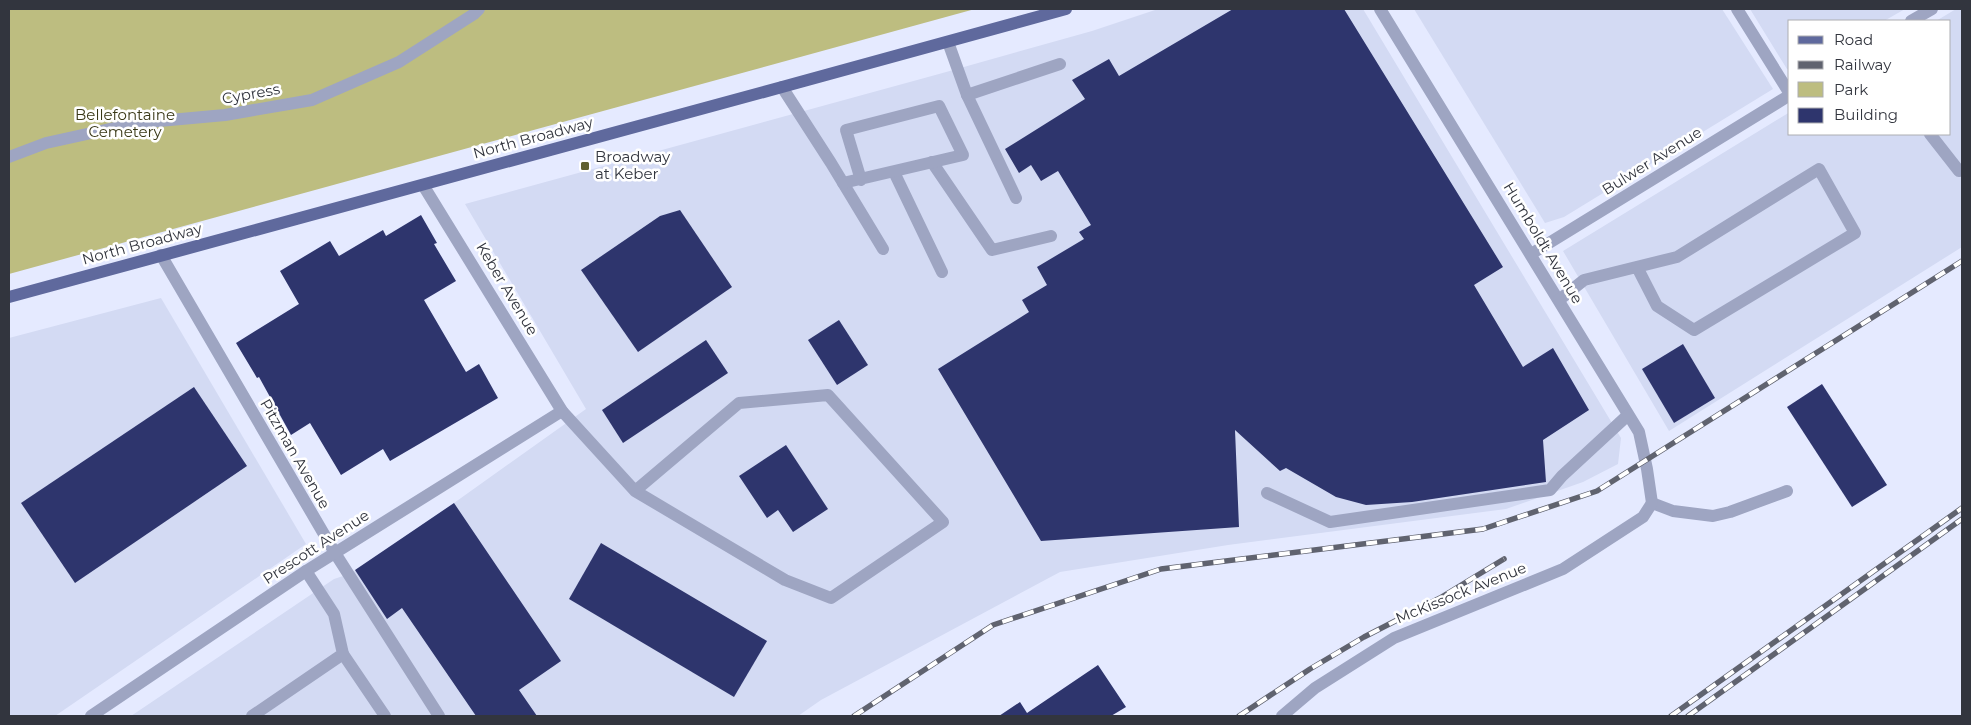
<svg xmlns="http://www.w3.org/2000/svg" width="1971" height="725" font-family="Montserrat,sans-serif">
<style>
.built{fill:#d3daf3}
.green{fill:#bdbd80}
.building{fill:#2e356d}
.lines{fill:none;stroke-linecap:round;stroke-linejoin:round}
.minor{stroke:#9ea5c2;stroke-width:12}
.major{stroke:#5f699d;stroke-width:12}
.rail-casing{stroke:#60636f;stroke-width:5.5}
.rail{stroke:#fff;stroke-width:4;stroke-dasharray:11;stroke-linecap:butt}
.poi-dot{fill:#61602d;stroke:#fff;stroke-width:2}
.labels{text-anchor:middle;stroke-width:5;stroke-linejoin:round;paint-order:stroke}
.street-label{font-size:15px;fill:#32353e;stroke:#fff}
.park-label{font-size:15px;fill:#383716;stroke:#fff}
.poi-label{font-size:15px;fill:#32353e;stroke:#fff;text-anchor:start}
</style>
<rect width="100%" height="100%" fill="#e5eaff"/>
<g class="built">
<path d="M1158,9H1363L1621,438L1618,464L1583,482L1506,509L1228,545L1060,572L821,700L798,716H131L334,579L352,573L454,503L586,409L465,204L939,74L1092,31Z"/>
<path d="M1414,9H1722L1773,89L1564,217L1545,223Z"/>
<path d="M1750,9H1905L1884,21H1790V70L1787,69Z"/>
<path d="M1956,9H1962V247L1669,431L1563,251L1790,112V134H1950V21H1936Z"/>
<path d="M161,298L306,544L55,716H9V338Z"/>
</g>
<path class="green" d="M9,9H975L9,274Z"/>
<g class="building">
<path d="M1233,9H1344L1503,267L1474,285L1523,367L1553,348L1589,410L1543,440L1546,482L1412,502L1366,505L1336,497L1286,468L1280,471L1235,430L1239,527L1041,541L938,369L1029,312L1022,300L1047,285L1037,267L1084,239L1079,232L1091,225L1058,171L1041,181L1031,165L1019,173L1005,149L1085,99L1072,80L1109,59L1119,76Z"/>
<path d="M680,210L732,287L638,352L581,270L660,216Z"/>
<path d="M421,215L437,243L434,244L456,281L424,300L466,372L479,364L498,398L390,461L383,449L341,475L310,423L291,435L259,377L257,378L236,343L299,304L280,271L330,241L339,256L383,230L386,236Z"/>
<path d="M839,320L868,365L837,385L808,340Z"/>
<path d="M706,340L728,373L623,443L602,410Z"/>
<path d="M1683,344L1715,398L1674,423L1642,369Z"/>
<path d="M1822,384L1887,485L1852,507L1787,407Z"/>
<path d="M194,387L247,466L75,583L21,503Z"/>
<path d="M786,445L828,509L793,532L778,510L767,518L739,476Z"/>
<path d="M454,503L561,661L519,690L537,716H476L402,608L387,619L355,570Z"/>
<path d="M601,543L767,641L734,697L569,599Z"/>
<path d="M1098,665L1126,707L1111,716H999L1020,702L1027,713Z"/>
</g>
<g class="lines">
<g class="minor">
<path d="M1380,9L1639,432L1647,469L1652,503"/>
<path d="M1737,9L1790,94"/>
<path d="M1911,21L1932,9"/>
<path d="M948,42L967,95L1016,198"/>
<path d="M782,87L831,163L883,249"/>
<path d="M967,95L1060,64"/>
<path d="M1930,134L1959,171L1962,170"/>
<path d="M9,157L46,143L137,123L225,115L312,100L399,62L474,14L479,9"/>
<path d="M932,162L992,250L1051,236"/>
<path d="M894,172L942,272"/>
<path d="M843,183L963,155L939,106L846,130L861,180"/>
<path d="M423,185L562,411L635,491L785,580L831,598L943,522L828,395L739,403L635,491"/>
<path d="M1531,254L1790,95"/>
<path d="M161,255L335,553L439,716"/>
<path d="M1559,300L1584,280L1677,257L1819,169L1855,233L1694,330L1657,306L1637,267"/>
<path d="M1267,493L1330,522L1550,490L1562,476L1628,415"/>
<path d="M1652,503L1673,511L1713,516L1730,512L1787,491"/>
<path d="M343,654L385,716"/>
<path d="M91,716L306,571L562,411"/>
<path d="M252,716L343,654L334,614L306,571"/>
<path d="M1282,716L1315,688L1394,638L1563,569L1643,517L1652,503"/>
</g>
<path class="major" d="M9,297L782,87L1066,9"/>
<g class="rail-casing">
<g id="rail">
<path d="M854,716L993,625L1161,569L1483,529L1597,491L1962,261"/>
<path d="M1239,716L1310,669L1364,637L1440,598L1504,559"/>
<path d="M1671,716L1962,508"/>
<path d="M1688,716L1962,519"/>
</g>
</g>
<use href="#rail" class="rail"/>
</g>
<rect class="poi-dot" x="580" y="161" width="10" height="10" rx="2.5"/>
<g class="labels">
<g class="street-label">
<text transform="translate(251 94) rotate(-10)" y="5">Cypress</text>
<text transform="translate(533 138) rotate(-15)" y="5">North Broadway</text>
<text transform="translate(1652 161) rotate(-32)" y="5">Bulwer Avenue</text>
<text transform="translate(1543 243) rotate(59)" y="5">Humboldt Avenue</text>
<text transform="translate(142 244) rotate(-15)" y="5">North Broadway</text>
<text transform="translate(507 289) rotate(59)" y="5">Keber Avenue</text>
<text transform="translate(295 454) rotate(60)" y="5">Pitzman Avenue</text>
<text transform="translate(316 547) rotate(-33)" y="5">Prescott Avenue</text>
<text transform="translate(1461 593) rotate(-22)" y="5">McKissock Avenue</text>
</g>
<g class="park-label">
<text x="125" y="120">Bellefontaine<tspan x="125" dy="17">Cemetery</tspan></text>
</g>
<g class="poi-label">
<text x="595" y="162">Broadway<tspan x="595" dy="17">at Keber</tspan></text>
</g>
</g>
<rect width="1971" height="725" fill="none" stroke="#32353e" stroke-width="20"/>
<rect x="1788" y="20" width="162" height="115" fill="#ffffff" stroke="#adaeb2"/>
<rect x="1798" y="36" width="25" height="8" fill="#5f699d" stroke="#adaeb2"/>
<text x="1834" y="45" font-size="15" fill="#32353e">Road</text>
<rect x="1798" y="61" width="25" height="8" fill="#60636f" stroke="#adaeb2"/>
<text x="1834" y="70" font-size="15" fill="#32353e">Railway</text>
<rect x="1798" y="82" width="25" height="15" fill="#bdbd80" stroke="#adaeb2"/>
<text x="1834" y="95" font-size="15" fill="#32353e">Park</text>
<rect x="1798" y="108" width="25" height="15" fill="#2e356d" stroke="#adaeb2"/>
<text x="1834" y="120" font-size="15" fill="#32353e">Building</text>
</svg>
